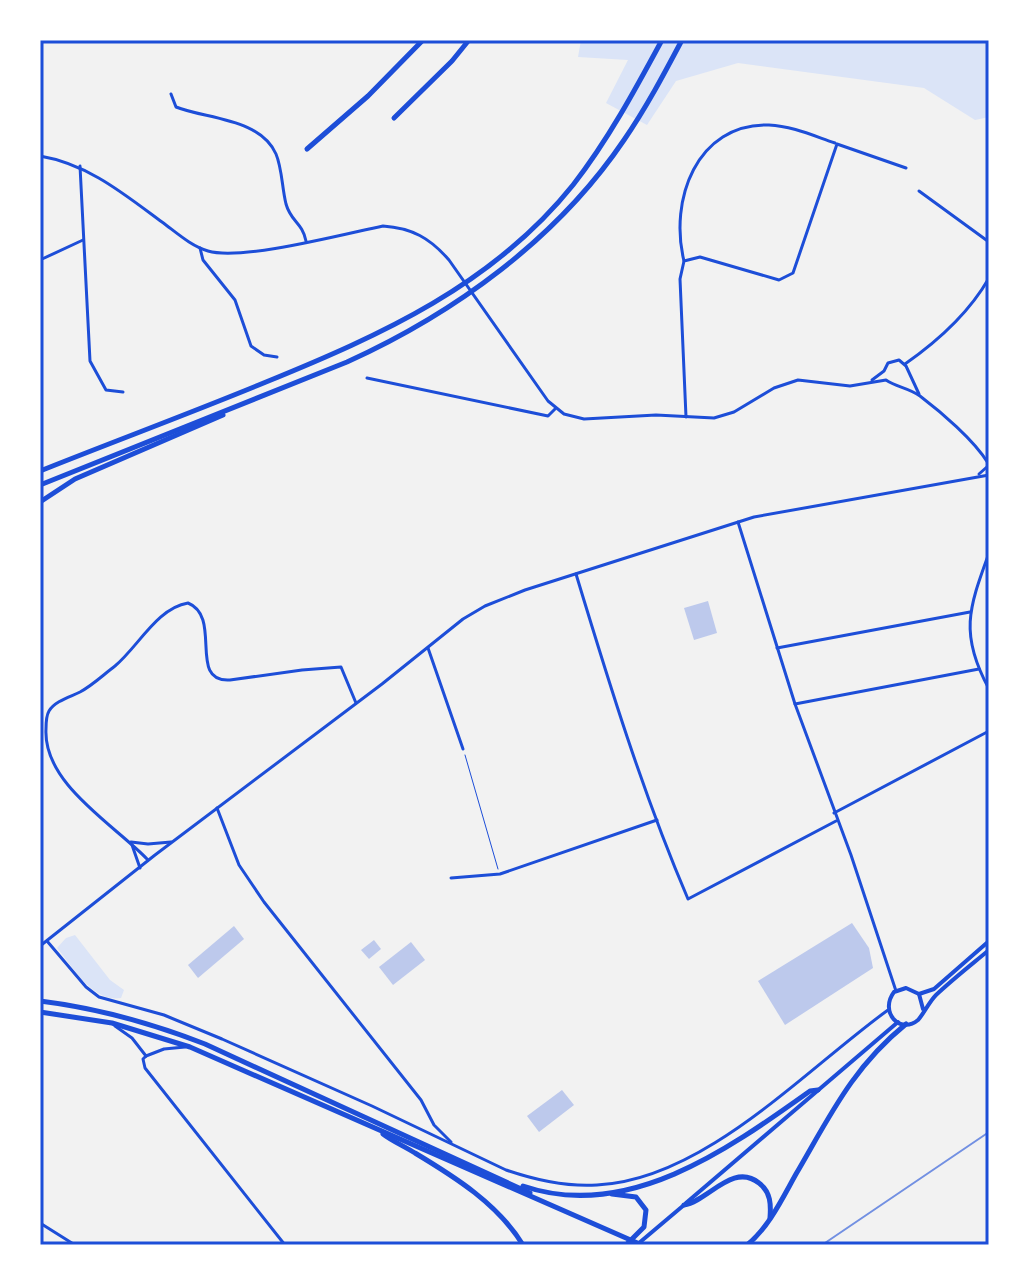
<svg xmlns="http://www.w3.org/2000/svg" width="1029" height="1285" font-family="'Alegreya Sans',sans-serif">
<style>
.green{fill:#dbe4f7}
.building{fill:#bdc9ec}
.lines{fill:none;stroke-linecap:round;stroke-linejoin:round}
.path{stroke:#1d4ed8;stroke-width:1}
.minor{stroke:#1d4ed8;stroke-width:3}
.tertiary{stroke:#1d4ed8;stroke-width:3}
.secondary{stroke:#1d4ed8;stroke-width:4}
.primary{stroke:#1d4ed8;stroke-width:4}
.trunk{stroke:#1d4ed8;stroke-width:5}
.motorway{stroke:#1d4ed8;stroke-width:5}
.rail{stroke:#7290e2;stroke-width:2}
.neatline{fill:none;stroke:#1d4ed8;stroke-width:3}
</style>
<rect width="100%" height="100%" fill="#f2f2f2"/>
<g class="green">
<path d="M581,40H989V117L975,120L924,88L738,63L676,81L647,125L606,103L628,60L578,57Z"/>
<path d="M75,935L110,980L124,990L121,998C93,1003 73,967 57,948L66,938Z"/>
</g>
<g class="building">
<path d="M708,601L717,633L694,640L684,608Z"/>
<path d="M852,923L869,948L873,968L785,1025L758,981Z"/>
<path d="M234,926L244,939L198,978L188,965Z"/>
<path d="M374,940L381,949L369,959L361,950Z"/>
<path d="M411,942L425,960L393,985L379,967Z"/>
<path d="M562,1090L574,1105L539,1132L527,1116Z"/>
</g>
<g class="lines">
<path class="path" d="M465,755L498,869"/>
<g class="minor">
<path d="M171,94L176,107C206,119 260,118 276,154C282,168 282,188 286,204C291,222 302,222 306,241"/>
<path d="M40,156C88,164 124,194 162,222C177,233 191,246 208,251C242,261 344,234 383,226C412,228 430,238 449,260L548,401L564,414L584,419L656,415L714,418L734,412L774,388L798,380L850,386L886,380C896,387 909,388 920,396C941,412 974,440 988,463"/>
<path d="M80,166L90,361L106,390L123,392"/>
<path d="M919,191L989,242"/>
<path d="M200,248L203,260L235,300L251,346L264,355L277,357"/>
<path d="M40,260L83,240"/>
<path d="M684,261C669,201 696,123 769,125C792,126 814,136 835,143"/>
<path d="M905,364C938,341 969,313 989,278"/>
<path d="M367,378L548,416L555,409"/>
<path d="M872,380L884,371L888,363L899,360L906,366L919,394"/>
<path d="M686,417L680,279L684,261L700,257L779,280L793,273L837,144L906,168"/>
<path d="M738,522L795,704L851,855L896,991"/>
<path d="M576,574C609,683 643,794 688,899L836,821"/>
<path d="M428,648L463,749"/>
<path d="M777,648L970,612"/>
<path d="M795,704L979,669"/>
<path d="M217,808L239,865L264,902L421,1100L434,1125L451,1142"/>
<path d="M834,813L989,731"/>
<path d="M131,842L148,844L171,842"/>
<path d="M132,845L140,868"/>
<path d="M148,860C115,825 43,784 46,729C46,723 46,716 49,711C55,701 70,697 80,692C93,685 103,675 115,666C138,647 157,608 188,603C223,617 187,683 230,680L302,670L341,667L356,703"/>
<path d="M451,878L500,874L657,820"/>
<path d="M47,941L86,987L99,997L164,1015L222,1039L372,1106L506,1170C535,1180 566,1187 597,1185C704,1180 805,1070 888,1010"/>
<path d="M115,1026L132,1038L146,1056"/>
<path d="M146,1056L143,1059L145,1068L285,1245"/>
<path d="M146,1056L164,1049L185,1047"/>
</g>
<g class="tertiary">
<path d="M989,460V470"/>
<path d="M979,474L988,466"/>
<path d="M989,553C969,608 959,634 989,689"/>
<path d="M40,946L155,855L382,684L463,619L485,606L525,590L754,517L989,475"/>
<path d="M40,1223L75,1245"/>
</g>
<g class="secondary">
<path d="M919,994L934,989L989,941"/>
<path d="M923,1009L919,994L906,988L894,992C879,1012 900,1035 918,1020C923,1015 929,1002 936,995C953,979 971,965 989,950"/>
<path d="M686,1203L898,1022"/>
</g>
<path class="primary" d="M639,1243L684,1205"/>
<g class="trunk">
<path d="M394,118L452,61L469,40"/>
<path d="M307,149L368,96L423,40"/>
<path d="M40,1001C97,1008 151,1023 205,1044L530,1193"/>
<path d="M40,1012L112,1023L190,1047L642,1245"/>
<path d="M383,1134C392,1141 404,1146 415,1153C455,1177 498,1204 523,1245"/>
<path d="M523,1186C628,1222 730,1148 810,1091L818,1090"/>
<path d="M612,1194L636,1197L646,1210L644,1227L626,1245"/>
<path d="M684,1205C708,1201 733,1162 759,1183C771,1192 771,1205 770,1218"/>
<path d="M747,1245C769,1227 782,1199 796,1174C830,1116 852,1068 906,1024"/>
</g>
<g class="motorway">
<path d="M40,471C115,441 191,413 266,382C381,335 493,285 573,185C608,140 635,90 662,40"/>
<path d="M40,485L347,362C455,313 557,239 624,140C646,108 664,74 682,40"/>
<path d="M40,502L75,479L223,415"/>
</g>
<path class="rail" d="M822,1245L989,1132"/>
</g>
<rect width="1029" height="1285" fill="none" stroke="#ffffff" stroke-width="84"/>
<rect x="42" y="42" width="945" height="1201" class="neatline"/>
</svg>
